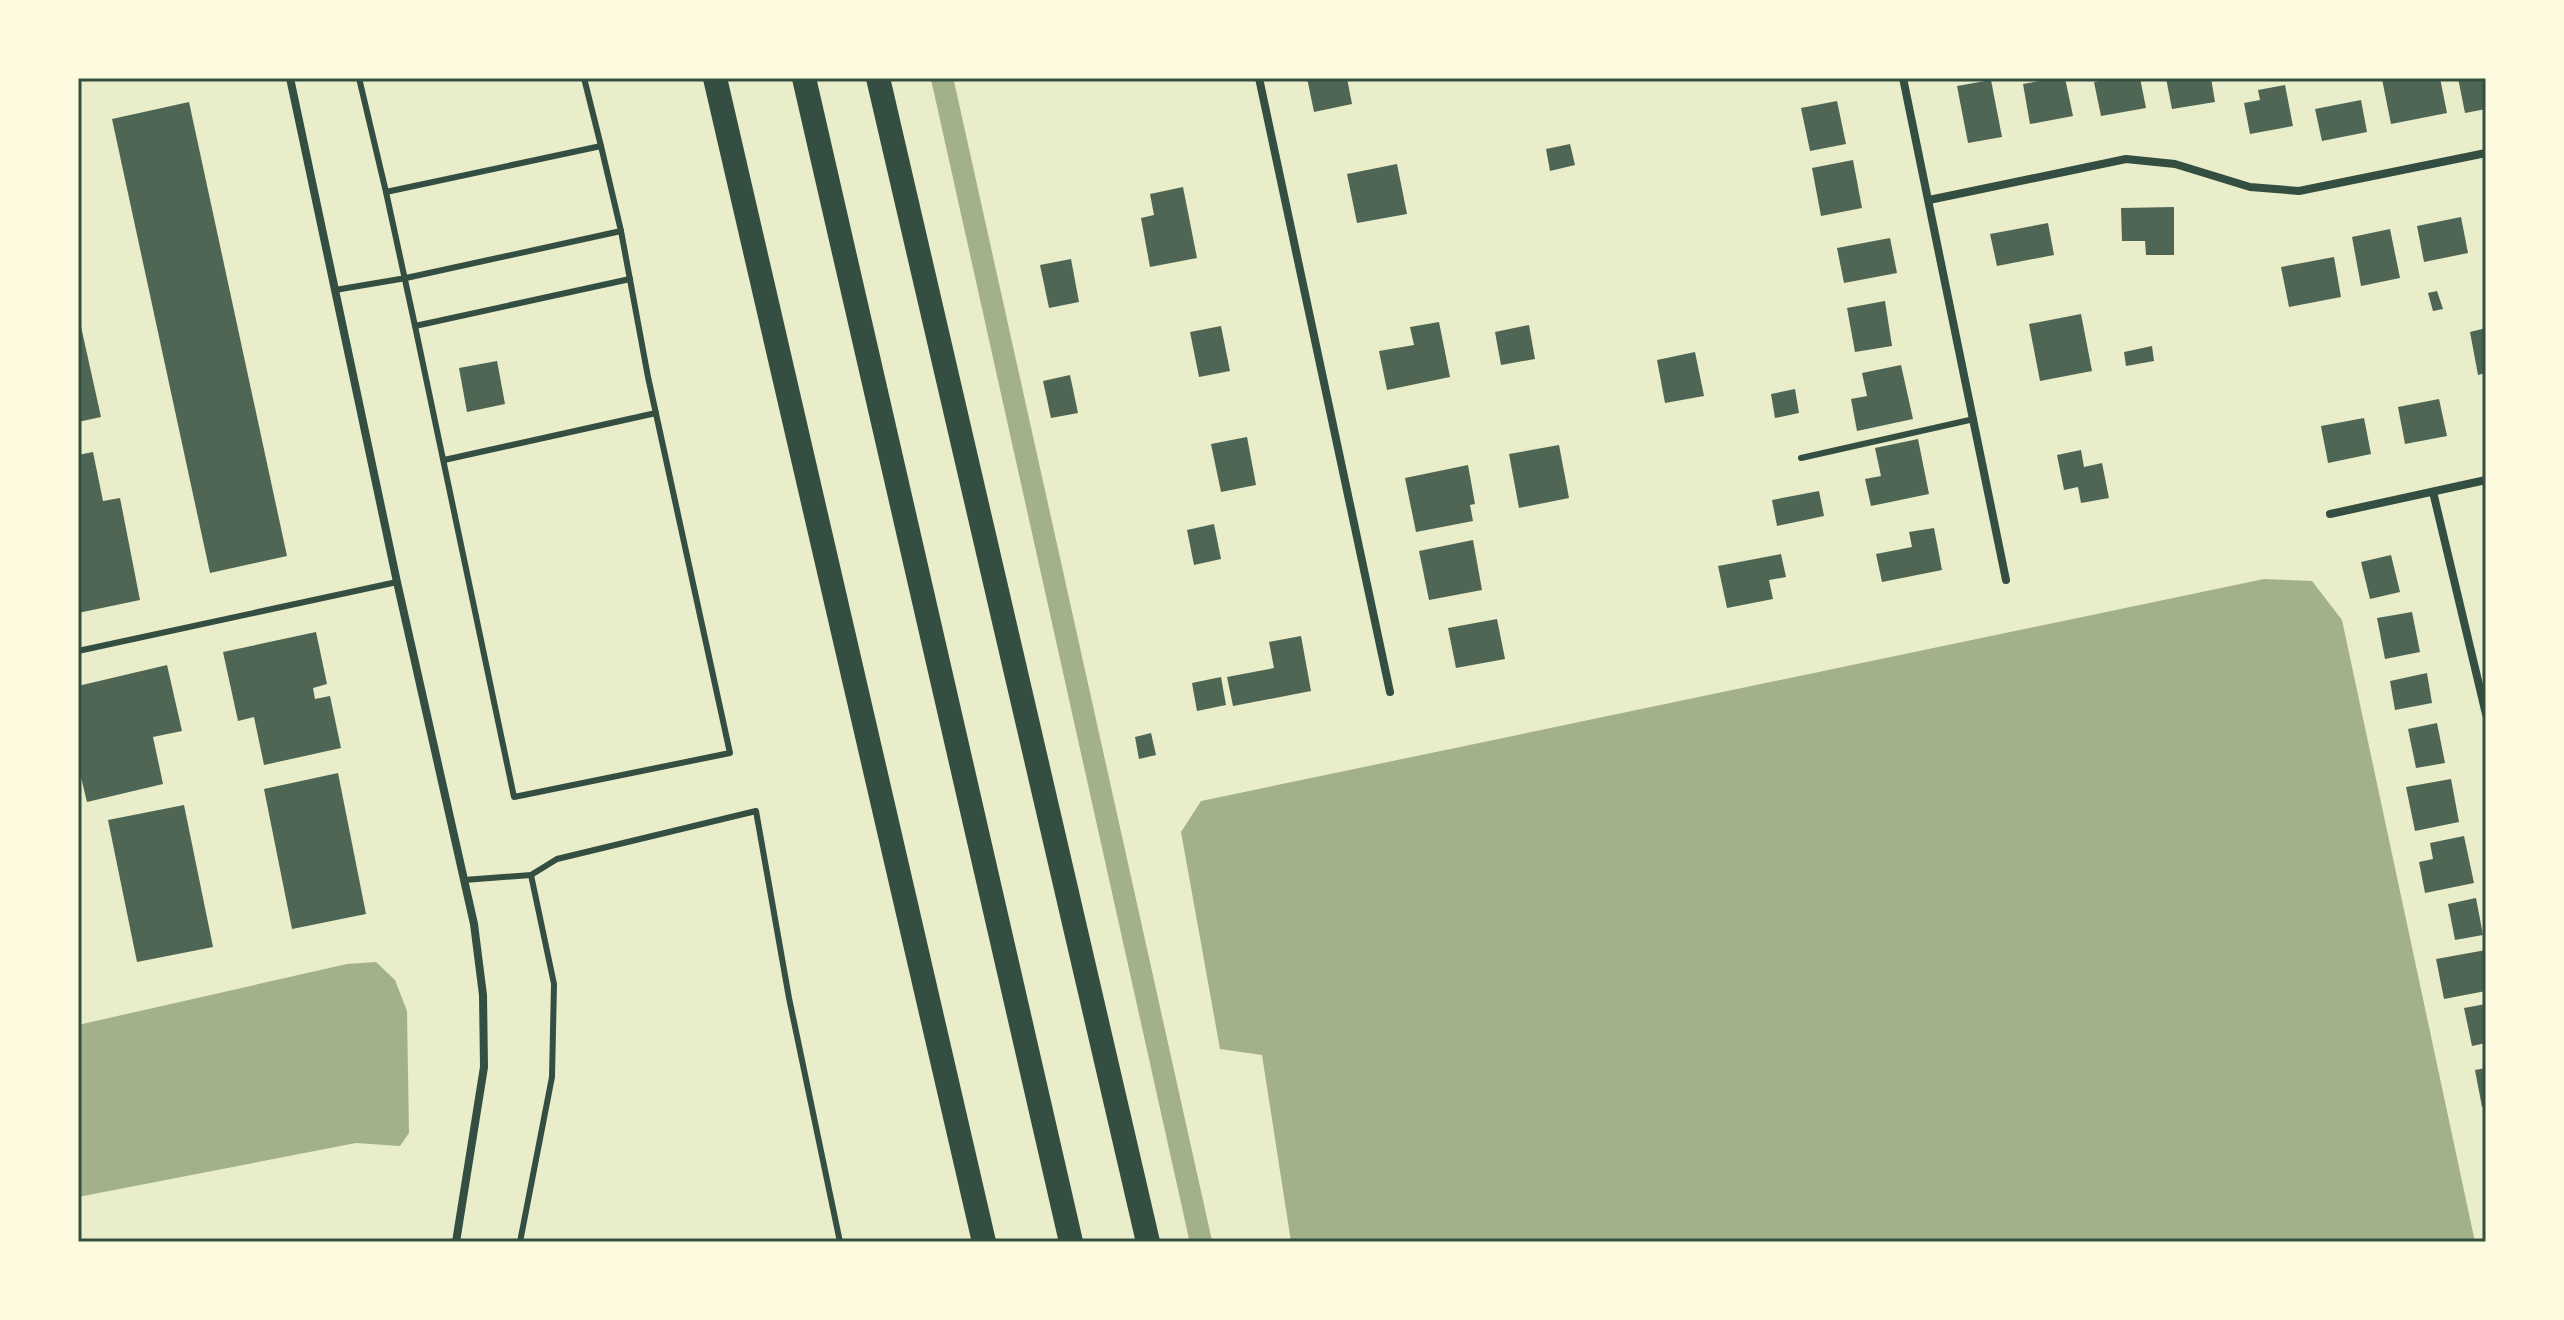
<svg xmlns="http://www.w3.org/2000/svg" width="2564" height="1320" font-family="Georgia,serif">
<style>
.water{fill:#a3b18a}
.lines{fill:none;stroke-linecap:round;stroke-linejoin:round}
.canal{stroke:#a3b18a;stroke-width:22}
.building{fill:#4f6655}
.service{stroke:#344e41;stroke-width:6}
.minor{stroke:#344e41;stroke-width:8}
.motorway{stroke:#344e41;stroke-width:24}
.neatline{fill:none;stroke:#344e41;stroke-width:3}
</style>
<rect width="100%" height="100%" fill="#e9edc9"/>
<g class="water">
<path d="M2264,579L2312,581L2342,620L2475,1242H1291L1262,1055L1220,1049L1181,832L1201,801Z"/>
<path d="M376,962L395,980L407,1011L409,1133L400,1146L356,1143L78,1197V1025L347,964Z"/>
</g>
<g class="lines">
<path class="canal" d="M942,78L1201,1242"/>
</g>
<g class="building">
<path d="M1307,78H1347L1352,104L1314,112Z"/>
<path d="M2056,78H2065L2073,116L2030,124L2023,84Z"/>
<path d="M2114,78H2140L2146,108L2101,116L2094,82Z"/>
<path d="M2166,78H2211L2215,102L2172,109Z"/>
<path d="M2389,78H2440L2447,113L2391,124L2382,79Z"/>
<path d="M2458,78H2486V109L2465,113Z"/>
<path d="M1991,80L2002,137L1968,143L1957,86Z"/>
<path d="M2285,85L2293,126L2250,134L2244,103L2260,100L2258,90Z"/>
<path d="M2361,100L2367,132L2322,141L2315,109Z"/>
<path d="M1837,101L1846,144L1810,151L1801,108Z"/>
<path d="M189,102L287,556L210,573L112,119Z"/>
<path d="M1570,144L1575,165L1550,171L1546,149Z"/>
<path d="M1853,160L1862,208L1821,216L1812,168Z"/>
<path d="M1397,164L1407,214L1357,223L1347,174Z"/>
<path d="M1183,187L1197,258L1150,267L1141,218L1154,215L1150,194Z"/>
<path d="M2174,207V255H2146L2145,241H2122L2121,208Z"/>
<path d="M2461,217L2468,253L2424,262L2417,226Z"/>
<path d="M2048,223L2054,255L1997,266L1990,234Z"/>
<path d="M2390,229L2400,278L2361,286L2352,237Z"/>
<path d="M1890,238L1897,273L1844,283L1837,248Z"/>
<path d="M2334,257L2341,297L2289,307L2281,267Z"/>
<path d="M1071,259L1079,302L1049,308L1040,265Z"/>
<path d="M2437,291L2443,309L2433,311L2428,293Z"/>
<path d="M1885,301L1892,346L1855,352L1847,308Z"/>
<path d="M78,313L101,417L78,422Z"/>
<path d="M2081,314L2092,371L2040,381L2029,324Z"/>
<path d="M1439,322L1450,377L1387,390L1379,351L1414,345L1410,327Z"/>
<path d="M1529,325L1535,359L1501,365L1495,332Z"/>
<path d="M1221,326L1230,371L1199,377L1190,332Z"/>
<path d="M2486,328V373L2478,375L2470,332Z"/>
<path d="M2152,346L2154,361L2126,366L2124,352Z"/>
<path d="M1695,352L1704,396L1665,403L1657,360Z"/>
<path d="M497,361L505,404L467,412L459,368Z"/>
<path d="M1901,365L1913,419L1857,431L1851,399L1867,396L1862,373Z"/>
<path d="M1070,375L1078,413L1051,418L1043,381Z"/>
<path d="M1795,389L1799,413L1775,418L1771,394Z"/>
<path d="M2439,399L2447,436L2405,444L2398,407Z"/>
<path d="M2364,418L2371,454L2328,463L2321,426Z"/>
<path d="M1247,437L1256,485L1221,492L1211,444Z"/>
<path d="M1918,439L1929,494L1871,506L1865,479L1881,476L1875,448Z"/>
<path d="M1559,445L1569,498L1519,508L1509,454Z"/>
<path d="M2081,450L2084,467L2102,463L2109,498L2081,503L2078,487L2064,490L2057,455Z"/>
<path d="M93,452L103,501L120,498L140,600L78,613V455Z"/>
<path d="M1468,465L1475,504L1470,505L1473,521L1416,532L1405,478Z"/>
<path d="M1819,491L1824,516L1777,526L1772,500Z"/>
<path d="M1214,524L1221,559L1194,565L1187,530Z"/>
<path d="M1934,528L1942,570L1882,582L1876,554L1912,547L1909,532Z"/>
<path d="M1473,540L1482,590L1429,600L1419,551Z"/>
<path d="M1781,554L1786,577L1769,580L1773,599L1727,608L1718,566Z"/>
<path d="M2391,555L2400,592L2370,599L2361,562Z"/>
<path d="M2412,612L2420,652L2385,659L2377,618Z"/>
<path d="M1497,619L1505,659L1456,668L1448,628Z"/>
<path d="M316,632L327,684L313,688L315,699L330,696L341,748L264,765L254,717L238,721L223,652Z"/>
<path d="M1301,636L1311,691L1233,706L1227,677L1274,668L1269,642Z"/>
<path d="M167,665L182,731L153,737L163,784L87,802L78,765V754L81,751L78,743V686Z"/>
<path d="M2427,673L2432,703L2395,710L2390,681Z"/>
<path d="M1221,677L1226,705L1197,711L1192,683Z"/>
<path d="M2437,723L2445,763L2416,768L2408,729Z"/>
<path d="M1151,733L1156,755L1139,759L1135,737Z"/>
<path d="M338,773L366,914L292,929L264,789Z"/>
<path d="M2451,779L2459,822L2415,831L2406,787Z"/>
<path d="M184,805L213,947L137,962L108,820Z"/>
<path d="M2464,836L2474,883L2425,893L2419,862L2433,859L2430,843Z"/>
<path d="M2476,898L2483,935L2455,940L2448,904Z"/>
<path d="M2486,950V991L2444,999L2436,959Z"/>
<path d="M2486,1004V1043L2472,1046L2464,1008Z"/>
<path d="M2486,1068V1106L2482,1107L2475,1070Z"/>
</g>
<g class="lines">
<g class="service">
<path d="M359,78L386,192"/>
<path d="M584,78L601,146"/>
<path d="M335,290L406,278L621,231L601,146L386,192L415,326L630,279"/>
<path d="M415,326L514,797L730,753L648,377L621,231"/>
<path d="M1801,458L1974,419"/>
<path d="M444,460L656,413"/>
<path d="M78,651L397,582"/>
<path d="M464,880L531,875L557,859L756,811L789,998L840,1242"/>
<path d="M520,1242L552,1077L554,984L531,875"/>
</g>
<g class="minor">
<path d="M290,78L397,582L474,924L483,995L484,1067L456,1242"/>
<path d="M1259,78L1390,692"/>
<path d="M1903,78L2006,580"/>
<path d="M1929,200L2126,159L2175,164L2250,187L2299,191L2486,153"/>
<path d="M2433,492L2486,714"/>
<path d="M2330,514L2486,480"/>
</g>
<g class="motorway">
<path d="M715,78L984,1242"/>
<path d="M804,78L1071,1242"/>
<path d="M878,78L1148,1242"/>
</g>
</g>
<rect width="2564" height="1320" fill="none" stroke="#fefae0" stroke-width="160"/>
<rect x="80" y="80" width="2404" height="1160" class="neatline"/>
</svg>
